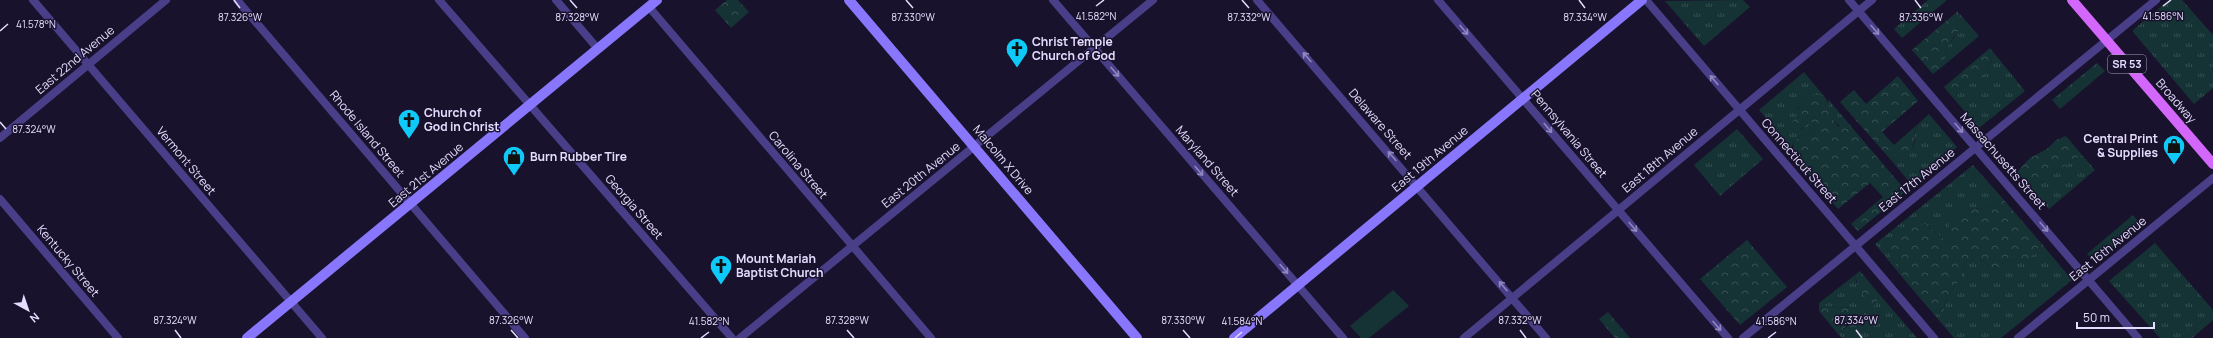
<svg xmlns="http://www.w3.org/2000/svg" width="2213" height="338" font-family="Manrope,sans-serif">
<style>
.grass{fill:url(#grass-tufts)}
.forest{fill:url(#forest-crowns)}
.garden{fill:#153335}
.lines{fill:none;stroke-linecap:round;stroke-linejoin:round}
.street{stroke:#493f89;stroke-width:8}
.secondary{stroke:#8877fc;stroke-width:10}
.primary{stroke:#d467fb;stroke-width:10}
.oneway{stroke:#8f86be}
.ticks{fill:none;stroke:#e5ddfe;stroke-width:1.5}
.labels{text-anchor:middle;stroke-width:3;stroke-linejoin:round;paint-order:stroke}
.shield{fill:#19122c;stroke:#a8a0bf;stroke-width:1}
.shield-label{font-size:11px;font-weight:bold;fill:#e5ddfe}
.poi-label{font-size:12px;font-weight:bold;fill:#e5ddfe;stroke:#19122c;text-anchor:start}
.street-label{font-size:12px;fill:#e5ddfe;stroke:#19122c}
.ticks-label{font-size:10px;text-anchor:middle;fill:#e5ddfe;stroke:#19122c;stroke-width:3;stroke-linejoin:round;paint-order:stroke}
</style>
<defs>
<pattern id="grass-tufts" width="24" height="20" patternUnits="userSpaceOnUse"><rect width="24" height="20" fill="#153335"/><path d="M3 7l-1-3M5 7V3M7 7l1-3M15 17l-1-3M17 17v-4M19 17l1-3" fill="none" stroke="#375053"/></pattern>
<pattern id="forest-crowns" width="20" height="18" patternUnits="userSpaceOnUse"><rect width="20" height="18" fill="#153335"/><path d="M2 6a3 3 0 1 1 6 0M12 15a3 3 0 1 1 6 0" fill="none" stroke="#375053"/></pattern>
</defs>
<rect width="100%" height="100%" fill="#19122c"/>
<g class="grass">
<path d="M1743,0L1750,7L1704,46L1665,1Z"/>
<path d="M1928,0H1947L1902,38L1894,29Z"/>
<path d="M2169,0H2182L2213,35V88L2194,104L2133,32V30Z"/>
<path d="M1959,13L1979,36L1948,62L1945,56L1947,47L1955,36Z"/>
<path d="M1994,53L2025,91L1979,128L1954,99L1962,85L1977,82L1988,70Z"/>
<path d="M2097,63L2105,71L2060,109L2052,100Z"/>
<path d="M1804,72L1823,95H1809L1802,98L1798,104L1801,130L1807,123L1813,122L1815,128L1794,141L1791,149L1759,110Z"/>
<path d="M1828,99L1855,131C1838,124 1834,127 1829,109C1828,106 1829,103 1828,99Z"/>
<path d="M1929,114L1957,147L1912,185L1890,159L1893,155C1907,156 1918,149 1914,134L1918,124Z"/>
<path d="M1737,129L1763,159L1720,196L1694,165Z"/>
<path d="M2082,155L2095,170L2049,209L2028,185L2036,182L2048,181L2053,173Z"/>
<path d="M1973,165L2004,200L1984,208L1965,210L1949,225L1956,241L1948,242L1925,224L1884,245L1907,283L1875,244Z"/>
<path d="M2133,215L2141,225L2095,262L2087,254Z"/>
<path d="M2041,243L2072,280L2001,338H1954L1932,312L1943,315L1945,301L1964,273L1965,259H1980L1994,270L2014,254H2034Z"/>
<path d="M2155,243L2213,310V320L2198,333L2194,327L2184,338H2160L2109,281Z"/>
<path d="M1855,275L1856,282L1875,305L1880,295L1917,338H1842L1838,334L1848,326L1853,308L1823,306L1819,311V303Z"/>
</g>
<g class="forest">
<path d="M727,0H738L749,12L731,28L715,10Z"/>
<path d="M1958,11L1959,29L1947,47L1945,56L1948,62L1933,74L1912,50Z"/>
<path d="M1990,48L1994,53L1988,70L1982,78L1977,82L1962,85L1954,99L1944,87Z"/>
<path d="M1898,76L1918,101L1882,132L1894,145L1918,124L1914,133C1916,141 1912,154 1903,156C1901,157 1896,156 1893,155L1890,159L1840,102L1854,90L1866,104Z"/>
<path d="M1809,95H1823C1832,104 1828,117 1838,126L1843,125L1855,131L1906,191L1858,231L1851,224L1883,197L1870,183L1838,209L1792,155L1794,141L1815,128L1813,122C1805,124 1802,130 1794,132L1789,129L1799,110L1798,104L1802,98Z"/>
<path d="M2066,136L2082,155L2053,173L2048,181L2036,182L2028,185L2017,172L2030,158L2047,149L2056,140Z"/>
<path d="M2004,200L2041,243L2034,254L2025,261L2014,254L1994,270L1980,259H1965L1964,273L1945,301L1943,316L1932,312L1907,283L1884,245L1910,227L1925,224L1948,242L1955,241L1949,225L1951,216L1965,210L1984,208Z"/>
<path d="M1747,240L1787,287L1740,325L1700,279Z"/>
<path d="M1860,271L1880,295L1875,306C1865,301 1857,286 1855,275Z"/>
<path d="M1823,306L1853,308L1855,318L1838,334L1819,311Z"/>
<path d="M1608,312L1630,338H1615L1599,319Z"/>
<path d="M2189,326L2194,327L2198,333L2192,338H2175H2184Z"/>
</g>
<path class="garden" d="M1393,290L1409,306L1369,338H1361L1350,326Z"/>
<g class="lines">
<g class="street">
<path d="M33,0L322,338"/>
<path d="M237,0L525,338"/>
<path d="M439,0L732,338"/>
<path d="M556,0L598,49"/>
<path d="M1053,0L1343,338"/>
<path d="M1257,0L1546,338"/>
<path d="M1438,0L1728,338"/>
<path d="M1646,0L1934,338"/>
<path d="M1849,0L2138,338"/>
<path d="M649,7L931,338"/>
<path d="M0,138L166,0"/>
<path d="M0,199L118,338"/>
<path d="M740,338L1153,0"/>
<path d="M1464,338L1872,0"/>
<path d="M1743,338L2156,0"/>
<path d="M2018,338L2213,178"/>
</g>
<g class="secondary">
<path d="M849,0L1137,338"/>
<path d="M247,338L657,0"/>
<path d="M1234,338L1642,0"/>
</g>
<path class="primary" d="M2072,0L2213,164"/>
</g>
<defs><path id="oneway-shaft" d="M-6 0H5M1.5-3L5.5 0L1.5 3" fill="none" stroke-width="1.6" stroke-linecap="round" stroke-linejoin="round"/></defs>
<g class="oneway">
<use href="#oneway-shaft" transform="translate(1464 30) rotate(49)"/>
<use href="#oneway-shaft" transform="translate(1875 30) rotate(49)"/>
<use href="#oneway-shaft" transform="translate(1307 57) rotate(-131)"/>
<use href="#oneway-shaft" transform="translate(1115 72) rotate(49)"/>
<use href="#oneway-shaft" transform="translate(1714 80) rotate(-130)"/>
<use href="#oneway-shaft" transform="translate(1548 128) rotate(50)"/>
<use href="#oneway-shaft" transform="translate(1959 128) rotate(49)"/>
<use href="#oneway-shaft" transform="translate(1392 156) rotate(-131)"/>
<use href="#oneway-shaft" transform="translate(1199 171) rotate(49)"/>
<use href="#oneway-shaft" transform="translate(1633 227) rotate(49)"/>
<use href="#oneway-shaft" transform="translate(2044 227) rotate(49)"/>
<use href="#oneway-shaft" transform="translate(1284 269) rotate(49)"/>
<use href="#oneway-shaft" transform="translate(1503 286) rotate(-130)"/>
<use href="#oneway-shaft" transform="translate(1717 326) rotate(49)"/>
</g>
<path class="ticks" d="M234,0L240,8M570,0L577,8M906,0L913,8M1242,0L1249,8M1579,0L1585,8M1915,0L1921,8M1096,6L1104,0M2163,6L2171,0M0,31L8,24M0,122L6,129M175,330L181,338M511,330L518,338M847,330L854,338M1183,330L1190,338M1520,330L1526,338M1856,330L1862,338M701,338L709,332M1235,338L1242,332M1768,338L1776,332"/>
<defs>
<g id="church-pin" transform="scale(1.15)"><path d="M0 17L-7.5 6A9.5 9.5 0 1 1 7.5 6Z" fill="#0fc9f9" stroke="#19122c"/><path d="M-1.2-6h2.4v3.5h3.3v2.4h-3.3V6h-2.4V-.1h-3.3v-2.4h3.3Z" fill="#111"/></g>
<g id="shop-pin" transform="scale(1.15)"><path d="M0 17L-7.5 6A9.5 9.5 0 1 1 7.5 6Z" fill="#0fc9f9" stroke="#19122c"/><path d="M-5-2.5h2.3a2.7 3.5 0 0 1 5.4 0H5L5.5 6h-11ZM-1.5-2.5h3a1.5 2.3 0 0 0-3 0Z" fill="#111"/></g>
</defs>
<g fill-rule="evenodd">
<use href="#church-pin" x="1017" y="49"/>
<use href="#church-pin" x="409" y="120"/>
<use href="#shop-pin" x="2174" y="146"/>
<use href="#shop-pin" x="514" y="157"/>
<use href="#church-pin" x="721" y="266"/>
</g>
<g class="labels">
<rect class="shield" x="2108" y="55" width="38" height="18" rx="3"/>
<g class="shield-label">
<text x="2127" y="68">SR 53</text>
</g>
<g class="poi-label">
<text x="1032" y="46">Christ Temple<tspan x="1032" dy="14">Church of God</tspan></text>
<text x="424" y="117">Church of<tspan x="424" dy="14">God in Christ</tspan></text>
<text x="2158" y="143" text-anchor="end">Central Print<tspan x="2158" dy="14">&amp; Supplies</tspan></text>
<text x="530" y="161">Burn Rubber Tire</text>
<text x="736" y="263">Mount Mariah<tspan x="736" dy="14">Baptist Church</tspan></text>
</g>
<g class="street-label">
<text transform="translate(75 60) rotate(-40)" y="4">East 22nd Avenue</text>
<text transform="translate(2176 101) rotate(49)" y="4">Broadway</text>
<text transform="translate(1380 124) rotate(49)" y="4">Delaware Street</text>
<text transform="translate(367 134) rotate(50)" y="4">Rhode Island Street</text>
<text transform="translate(1569 134) rotate(50)" y="4">Pennsylvania Street</text>
<text transform="translate(1430 159) rotate(-40)" y="4">East 19th Avenue</text>
<text transform="translate(1003 160) rotate(50)" y="4">Malcolm X Drive</text>
<text transform="translate(1660 160) rotate(-40)" y="4">East 18th Avenue</text>
<text transform="translate(186 161) rotate(50)" y="4">Vermont Street</text>
<text transform="translate(1207 161) rotate(49)" y="4">Maryland Street</text>
<text transform="translate(1799 161) rotate(49)" y="4">Connecticut Street</text>
<text transform="translate(2003 161) rotate(49)" y="4">Massachusetts Street</text>
<text transform="translate(798 165) rotate(50)" y="4">Carolina Street</text>
<text transform="translate(426 175) rotate(-40)" y="4">East 21st Avenue</text>
<text transform="translate(921 175) rotate(-39)" y="4">East 20th Avenue</text>
<text transform="translate(1917 180) rotate(-39)" y="4">East 17th Avenue</text>
<text transform="translate(634 207) rotate(49)" y="4">Georgia Street</text>
<text transform="translate(2108 249) rotate(-39)" y="4">East 16th Avenue</text>
<text transform="translate(68 261) rotate(50)" y="4">Kentucky Street</text>
</g>
</g>
<g class="ticks-label">
<text x="1096" y="20">41.582°N</text>
<text x="2163" y="20">41.586°N</text>
<text x="240" y="21">87.326°W</text>
<text x="577" y="21">87.328°W</text>
<text x="913" y="21">87.330°W</text>
<text x="1249" y="21">87.332°W</text>
<text x="1585" y="21">87.334°W</text>
<text x="1921" y="21">87.336°W</text>
<text x="36" y="28">41.578°N</text>
<text x="34" y="133">87.324°W</text>
<text x="175" y="324">87.324°W</text>
<text x="511" y="324">87.326°W</text>
<text x="847" y="324">87.328°W</text>
<text x="1183" y="324">87.330°W</text>
<text x="1520" y="324">87.332°W</text>
<text x="1856" y="324">87.334°W</text>
<text x="709" y="325">41.582°N</text>
<text x="1242" y="325">41.584°N</text>
<text x="1776" y="325">41.586°N</text>
</g>
<g transform="translate(28 310) rotate(140)" stroke="#19122c" stroke-width="3" paint-order="stroke">
<path d="M0-3L7 15L0 10L-7 15Z" fill="#e5ddfe"/>
<text y="-6" font-size="11" font-weight="bold" text-anchor="middle" fill="#e5ddfe">N</text>
</g>
<path d="M2077 322v6h77v-6" fill="none" stroke="#e5ddfe" stroke-width="2"/>
<text x="2083" y="322" font-size="12" fill="#e5ddfe" stroke="#19122c" stroke-width="3" paint-order="stroke">50 m</text>
</svg>
